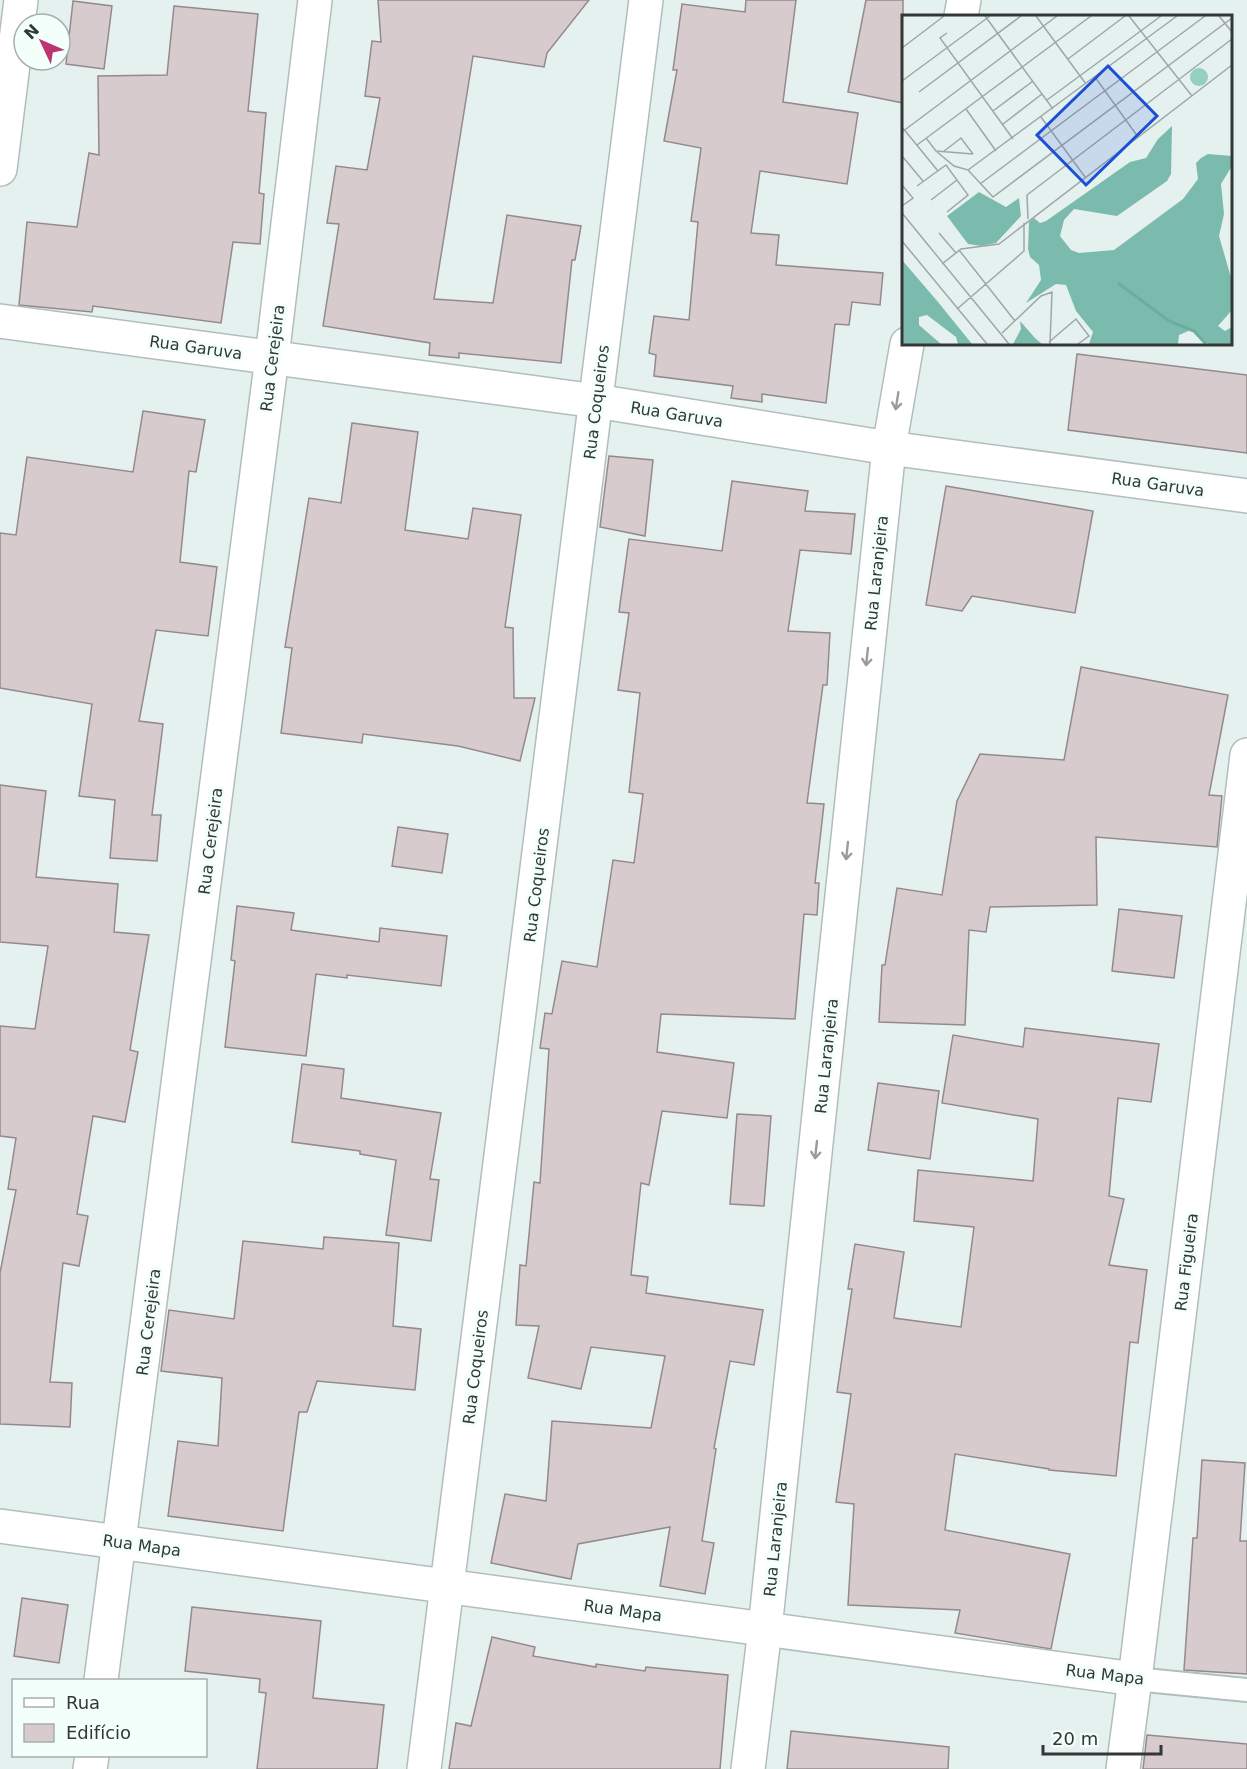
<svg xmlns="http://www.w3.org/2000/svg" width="1247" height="1769" font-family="'DejaVu Sans',sans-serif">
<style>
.building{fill:#d7cbce;stroke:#94898d;stroke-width:1.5}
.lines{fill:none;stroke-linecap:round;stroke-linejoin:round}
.service-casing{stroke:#b2bebb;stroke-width:26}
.minor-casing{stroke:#b2bebb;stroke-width:36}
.service{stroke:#fff;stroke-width:22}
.minor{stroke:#fff;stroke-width:33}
.oneway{stroke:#999c9b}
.labels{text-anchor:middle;stroke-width:6;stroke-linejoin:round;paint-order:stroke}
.street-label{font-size:16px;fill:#333837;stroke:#f2fffb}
.inset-river{fill:none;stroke:#6dad9f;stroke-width:3}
.inset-road{fill:none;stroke:#9ea7a5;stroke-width:1.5}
.view{fill:#1d4ed8;fill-opacity:0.15;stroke:#1d4ed8;stroke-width:3}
.inset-edge{fill:none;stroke:#333837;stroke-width:3}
</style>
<rect width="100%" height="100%" fill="#e5f1ee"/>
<g class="building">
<path d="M378,0H589L547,53L544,67L473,56L434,299L493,303L507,215L581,226L575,260H572L561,363L459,353V358L429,355L430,343L323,326L339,224L327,223L336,166L367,170L380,98L365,96L372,41L381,42Z"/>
<path d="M746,0H796L783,102L858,113L847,184L760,171L751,233L779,235L776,265L883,273L880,305L852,302L849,325L835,324L826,403L762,394V402L731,398L733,386L654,376L656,355L649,353L654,316L689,320L698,222L691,221L701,148L664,141L677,70H673L682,4L745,12Z"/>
<path d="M866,0H903V103L848,92Z"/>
<path d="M73,1L112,6L104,69L66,64Z"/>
<path d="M174,6L258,14L248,111L266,113L259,193L264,194L260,244L233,242L221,323L93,306L92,312L19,305L27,222L77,227L89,153L99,155L98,76L167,75Z"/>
<path d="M1077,354L1247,375V453L1068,430Z"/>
<path d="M143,411L205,420L196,472L189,471L180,562L217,567L208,636L156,630L139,721L163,724L152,815H161L157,861L110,858L115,800L79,796L92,704L0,688V533L16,535L27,457L133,472Z"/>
<path d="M352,423L418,432L405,530L468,539L473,508L521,515L505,627L513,628L514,698H535L520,761L458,746L363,734L362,743L281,733L292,648L285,647L309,498L341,503Z"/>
<path d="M609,456L653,460L645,536L600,527Z"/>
<path d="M732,481L808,491L805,511L855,514L851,554L800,550L788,631L830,633L827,685H823L807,803L824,804L815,883H819L817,915L804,914L795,1019L661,1014L657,1052L734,1063L727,1118L662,1111L649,1185L641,1183L631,1275L648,1277L646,1293L763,1310L754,1365L730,1361L714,1448L716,1449L702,1541L714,1543L705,1594L660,1586L670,1527L578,1544L571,1579L491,1563L505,1494L546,1501L552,1421L651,1428L665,1356L591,1347L581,1389L528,1378L539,1326L516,1325L520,1265L526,1266L534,1182L540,1183L549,1049L540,1048L545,1013L552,1014L562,961L597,967L613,860L634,863L643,794L629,792L640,693L618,690L629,613L619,612L629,539L722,551Z"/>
<path d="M946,486L1093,511L1075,613L972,596L962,611L926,605Z"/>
<path d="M1081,667L1228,695L1209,795L1222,796L1217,847L1096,837L1097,905L990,907L986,932L969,930L965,1025L879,1022L882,965H885L897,888L942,895L957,801L980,754L1064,760Z"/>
<path d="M0,785L46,791L36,877L118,884L114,932L149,935L130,1050L138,1052L125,1122L93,1116L77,1214L88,1216L79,1266L63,1263L50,1382L72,1383L70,1427L0,1424V1273L16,1190L8,1189L16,1138L0,1136V1026L35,1029L48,946L0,942Z"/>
<path d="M398,827L448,834L442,873L392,866Z"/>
<path d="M237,906L294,913L291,930L379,942L380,928L447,936L441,986L347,975V978L316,974L306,1056L225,1047L235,961L231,960Z"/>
<path d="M1119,909L1182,916L1174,978L1112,971Z"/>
<path d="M1025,1028L1159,1044L1151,1102L1118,1098L1109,1196L1124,1199L1109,1265L1147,1270L1138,1343L1130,1342L1116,1476L1049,1470V1469L955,1454L945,1530L1070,1554L1051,1649L955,1633L960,1610L848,1605L854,1504L836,1502L851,1394L837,1392L852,1289H848L855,1244L904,1252L894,1318L961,1327L974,1227L914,1221L918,1170L1033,1181L1038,1119L942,1103L953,1035L1023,1047Z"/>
<path d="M302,1064L344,1069L341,1098L441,1113L430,1179L439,1180L431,1241L386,1235L396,1160L360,1154V1151L292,1142Z"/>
<path d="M878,1083L939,1091L930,1159L868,1150Z"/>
<path d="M737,1114L771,1116L764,1206L730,1204Z"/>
<path d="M324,1237L399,1243L393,1326L421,1329L415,1390L317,1381L307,1412H299L283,1531L168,1516L178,1441L218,1446L222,1378L161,1371L169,1310L234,1319L243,1241L323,1249Z"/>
<path d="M1202,1460L1245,1463L1240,1541H1247V1674L1184,1670L1193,1538H1197Z"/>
<path d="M22,1598L68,1605L59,1663L14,1656Z"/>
<path d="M192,1607L321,1621L313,1698L384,1705L377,1769H257L266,1693L259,1692L260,1679L185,1671Z"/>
<path d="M492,1637L535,1647L533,1656L596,1667V1664L645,1671L646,1667L728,1675L720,1769H449L456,1723L471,1726Z"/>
<path d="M791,1731L949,1747L948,1769H787Z"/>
<path d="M1147,1735L1247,1744V1769H1143Z"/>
</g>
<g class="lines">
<g class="service-casing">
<path id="service" d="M1135,1679L1247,1690"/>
</g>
<g class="minor-casing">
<g id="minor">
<path d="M961,16L964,0"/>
<path d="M0,169L21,0"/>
<path d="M0,321L596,401L889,448L1247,496"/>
<path d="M0,1526L1135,1679"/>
<path d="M101,1680L272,357L315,0"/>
<path d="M90,1769L92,1756"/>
<path d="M424,1769L646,0"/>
<path d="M748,1769L765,1629L889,448L907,344"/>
<path d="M1123,1769L1135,1679L1247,755"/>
</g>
</g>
<use href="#service" class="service"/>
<use href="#minor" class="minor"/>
</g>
<defs><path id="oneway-shaft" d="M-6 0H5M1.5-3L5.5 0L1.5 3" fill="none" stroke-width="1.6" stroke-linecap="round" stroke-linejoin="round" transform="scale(1.5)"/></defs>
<g class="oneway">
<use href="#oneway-shaft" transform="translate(897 401) rotate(99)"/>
<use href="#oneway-shaft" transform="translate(867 657) rotate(96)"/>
<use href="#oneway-shaft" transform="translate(847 851) rotate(96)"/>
<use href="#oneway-shaft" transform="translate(816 1150) rotate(96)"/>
</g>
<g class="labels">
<g class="street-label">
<text transform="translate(196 347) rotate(8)" y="6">Rua Garuva</text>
<text transform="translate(272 358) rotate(-83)" y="6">Rua Cerejeira</text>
<text transform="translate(596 402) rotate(-83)" y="6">Rua Coqueiros</text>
<text transform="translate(677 414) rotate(9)" y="6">Rua Garuva</text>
<text transform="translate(1158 484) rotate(8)" y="6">Rua Garuva</text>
<text transform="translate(876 573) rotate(-84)" y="6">Rua Laranjeira</text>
<text transform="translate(210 841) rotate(-83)" y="6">Rua Cerejeira</text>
<text transform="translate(536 885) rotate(-83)" y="6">Rua Coqueiros</text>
<text transform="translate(826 1056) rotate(-84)" y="6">Rua Laranjeira</text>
<text transform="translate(1186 1262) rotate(-83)" y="6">Rua Figueira</text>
<text transform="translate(148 1322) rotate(-83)" y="6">Rua Cerejeira</text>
<text transform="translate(475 1367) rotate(-83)" y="6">Rua Coqueiros</text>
<text transform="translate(775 1539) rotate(-84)" y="6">Rua Laranjeira</text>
<text transform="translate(142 1545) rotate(8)" y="6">Rua Mapa</text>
<text transform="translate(623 1610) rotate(8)" y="6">Rua Mapa</text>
<text transform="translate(1105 1674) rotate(7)" y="6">Rua Mapa</text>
</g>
</g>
<g transform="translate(902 15)">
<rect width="330" height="330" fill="#e5f1ee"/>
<path d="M288 62a9 9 0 1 1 18 0a9 9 0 1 1-18 0Z" fill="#95cfc2"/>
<path d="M270,111L269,159L265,166L215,201L172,194L162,205L158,221L169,235L177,238L212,235L281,184L296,164L294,148L299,143L306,139L330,141V151L319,169L322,199L317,221L330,266V295L316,311L323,316L330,312V329H306L291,314L277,320L276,329H187L191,317L174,296L164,270L154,269L124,288L139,265L137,250L128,242L126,234L127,207L132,203L138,208L144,206L228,147L244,143L256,124ZM77,177L104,192L117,183L119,201L94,228L79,231L66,229L45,201ZM0,245L36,287L70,329H56L54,322L25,300L17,302V310L39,329H0ZM118,306L133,323L140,329H111L119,314Z" fill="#7bbbad"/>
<path class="inset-river" d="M216,268L267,306L292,316L304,329"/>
<path class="inset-road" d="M83,1L151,94M134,1L184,69M227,1L290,81M317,1L330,17M45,18L38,23L111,124M0,33L42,1M166,44L223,1M193,62L236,122M0,66L88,1M17,77L119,1M145,85L259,1M64,94L94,136M91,96L131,66M139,102L183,162M101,109L140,79M0,112L36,156M0,117L155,1M24,123L34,136L71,139M15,130L189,1M34,136L52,151L66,155L275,1M41,137L59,123L71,139M0,141L21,166M66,155L91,182L330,3M78,169L303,1M0,170L11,183L0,191M15,171L44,150L66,180L45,197M29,185L55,165M0,198L107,329M126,204L125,180L330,24M37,218L54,238M0,226L85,329M57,235L113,306M40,249L59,234L97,229L330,50M55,294L122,236V208M100,318L139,281L150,277L148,329M147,327L174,304L187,321L176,329"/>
<path class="view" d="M206,51L255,101L184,170L135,120Z"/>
<rect width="330" height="330" class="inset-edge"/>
</g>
<rect x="12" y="1679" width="195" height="78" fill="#f2fffb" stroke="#a6afad" stroke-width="1.5"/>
<rect x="24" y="1698" width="30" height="9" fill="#ffffff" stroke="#a6afad" stroke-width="1.5"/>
<text x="66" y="1709" font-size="18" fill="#333837">Rua</text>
<rect x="24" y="1724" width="30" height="18" fill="#d7cbce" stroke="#a6afad" stroke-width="1.5"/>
<text x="66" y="1739" font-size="18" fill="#333837">Edifício</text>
<g transform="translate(42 42) rotate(314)"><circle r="28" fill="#f2fffb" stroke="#a6afad" stroke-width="1.5"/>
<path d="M0-4.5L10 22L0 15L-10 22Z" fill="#bd3471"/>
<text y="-9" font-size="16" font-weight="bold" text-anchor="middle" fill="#333837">N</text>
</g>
<path d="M1043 1745v9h118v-9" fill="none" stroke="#333837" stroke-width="3"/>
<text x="1052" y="1745" font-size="18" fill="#333837" stroke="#f2fffb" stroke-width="4.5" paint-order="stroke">20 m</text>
</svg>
